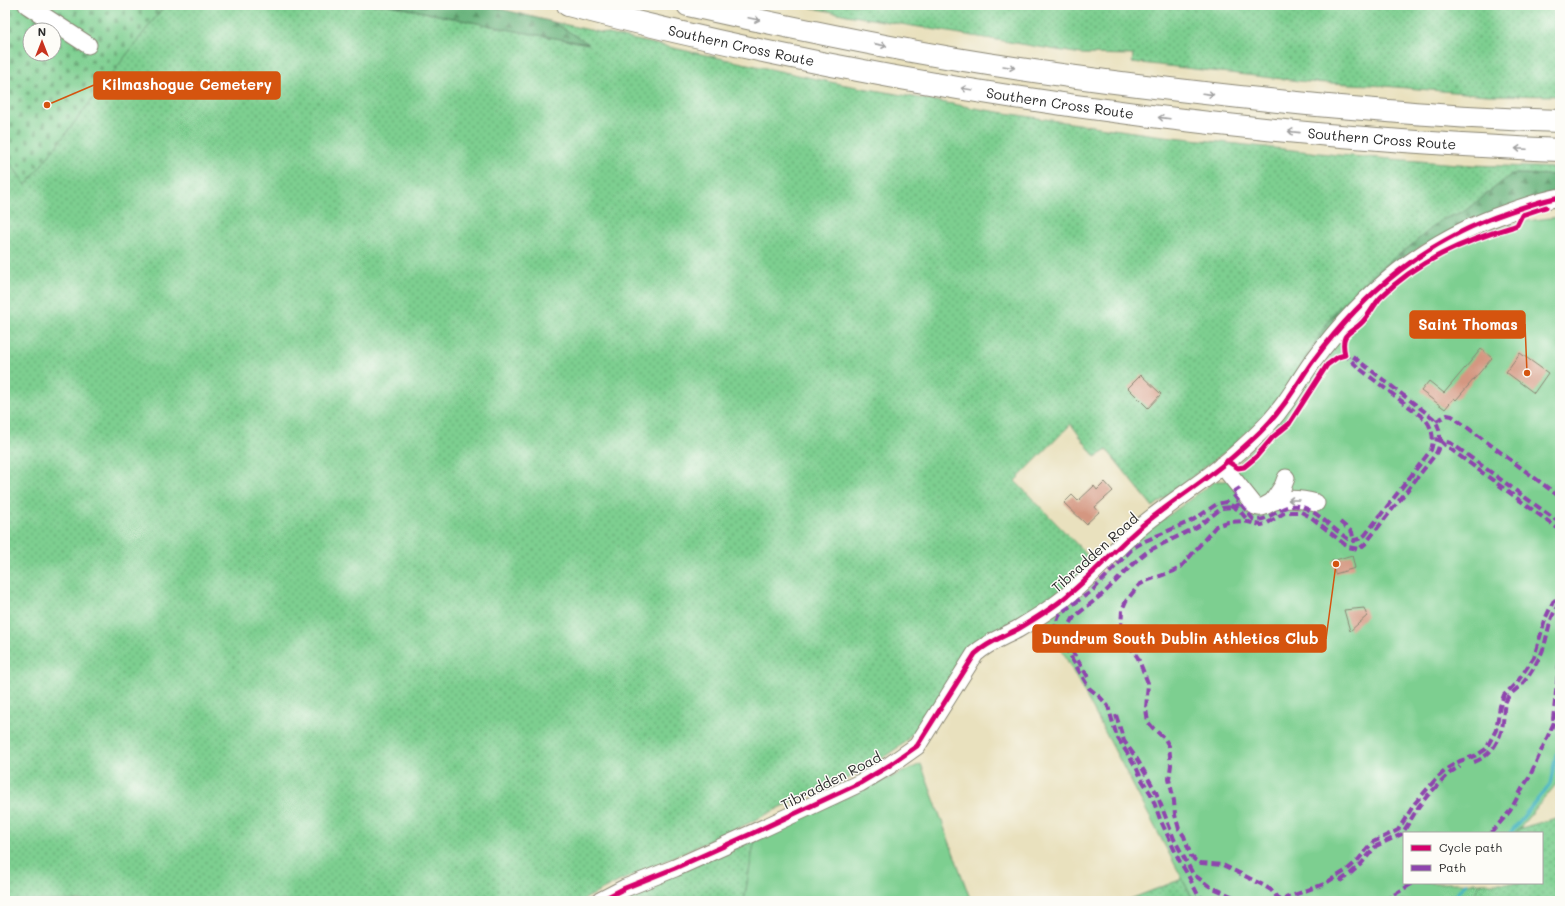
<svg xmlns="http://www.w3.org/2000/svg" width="1565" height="906" font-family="Mali,sans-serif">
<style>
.grass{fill:url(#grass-dots);stroke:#547d5e}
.forest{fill:url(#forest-firs);stroke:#486e52}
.cemetery{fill:url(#cemetery-stones);stroke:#547d5e;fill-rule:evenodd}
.garden{fill:#7dcf90;stroke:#547d5e}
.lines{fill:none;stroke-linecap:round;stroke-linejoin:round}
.stream{stroke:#47b5c2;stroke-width:3.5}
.building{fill:#d49781}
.minor-casing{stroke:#8a8674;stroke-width:19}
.highway-casing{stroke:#8a8674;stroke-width:24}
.minor{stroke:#fff;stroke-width:17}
.highway{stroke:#fff;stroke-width:22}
.quiet{stroke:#8e44ad;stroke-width:4;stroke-dasharray:8 4;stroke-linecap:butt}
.cycleway-casing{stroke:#fdfcf7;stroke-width:8}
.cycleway{stroke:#d6006c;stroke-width:5}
.oneway{stroke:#a0a0a0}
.labels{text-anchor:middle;stroke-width:3;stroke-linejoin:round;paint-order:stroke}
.street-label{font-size:14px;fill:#2b2b2b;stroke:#fdfcf7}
.leader{fill:none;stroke:#d5540f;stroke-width:1.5}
.callout-dot{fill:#d5540f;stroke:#fdfcf7;stroke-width:1.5}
.callout{fill:#d5540f;stroke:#d5540f;stroke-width:1.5}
.callout-label{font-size:15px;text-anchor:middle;font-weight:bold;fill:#fff}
</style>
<defs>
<pattern id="grass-dots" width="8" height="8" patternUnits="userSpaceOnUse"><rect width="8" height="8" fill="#7dcf90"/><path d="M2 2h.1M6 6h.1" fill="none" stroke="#67a876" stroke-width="1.8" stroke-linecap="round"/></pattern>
<pattern id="forest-firs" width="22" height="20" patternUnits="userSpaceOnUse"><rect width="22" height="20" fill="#66b27a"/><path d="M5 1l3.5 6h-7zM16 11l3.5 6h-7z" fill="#549164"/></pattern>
<pattern id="cemetery-stones" width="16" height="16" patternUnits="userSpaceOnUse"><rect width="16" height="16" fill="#7dcf90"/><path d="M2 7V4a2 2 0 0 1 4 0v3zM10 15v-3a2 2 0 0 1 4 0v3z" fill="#67a876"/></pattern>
</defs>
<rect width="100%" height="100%" fill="#fdfcf7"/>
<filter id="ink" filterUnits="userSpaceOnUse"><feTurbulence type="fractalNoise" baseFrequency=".025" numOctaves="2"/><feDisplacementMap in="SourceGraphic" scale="8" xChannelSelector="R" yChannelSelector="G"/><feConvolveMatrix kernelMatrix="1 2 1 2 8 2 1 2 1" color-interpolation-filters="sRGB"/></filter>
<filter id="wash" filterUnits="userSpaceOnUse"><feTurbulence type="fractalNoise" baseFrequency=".012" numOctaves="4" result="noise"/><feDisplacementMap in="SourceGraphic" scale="16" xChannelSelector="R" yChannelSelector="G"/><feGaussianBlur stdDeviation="0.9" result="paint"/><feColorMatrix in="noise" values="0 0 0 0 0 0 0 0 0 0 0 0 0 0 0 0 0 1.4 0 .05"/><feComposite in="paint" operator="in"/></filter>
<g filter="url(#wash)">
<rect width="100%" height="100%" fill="#e9e1be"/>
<g class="grass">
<path d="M165,5H389L516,31L588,44L553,22L835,83L986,110L1064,122L1155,135L1338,155L1472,165L1560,168V175L1512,174L1465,211L1441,220L1408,248L1376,271L1334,312L1281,398L1234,445L1153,507L1107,450L1095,457L1071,424L1015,481L1095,563L1024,619L986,639L923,722L903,744L872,765L842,782L797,799L749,823L618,882L581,901H5V156L26,185Z"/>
<path d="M799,5H1560V96L1488,95L1372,85L1308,82L1132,62L1133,55L1081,54L847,15Z"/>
<path d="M1560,815V901H1471L1481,883H1542V833H1515L1518,829L1559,817Z"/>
<path d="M755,838L744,901H614Z"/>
<path d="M1182,879L1194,901H1125Z"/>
</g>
<g class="forest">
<path d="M389,5H485L553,22L589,44L516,31Z"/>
<path d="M1512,174L1560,175V191L1421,247L1392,266L1350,307L1292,380L1334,312L1376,271L1408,248L1441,220L1465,211Z"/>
</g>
<path class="cemetery" d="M5,5H165L26,185L5,156ZM30,30H54V54H30Z"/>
<g class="garden">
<path d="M1560,217V780L1515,833H1404V883H1481L1471,901H1194L1046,620L1087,590L1121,553L1157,524L1215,481H1226L1237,470L1241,461C1274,420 1307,378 1341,338C1365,311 1389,283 1420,262C1461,235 1511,221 1560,217Z"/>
<path d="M921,764L971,901H744L755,838Z"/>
</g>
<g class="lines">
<g class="stream">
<path d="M1510,833L1550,784L1556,755L1560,749"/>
<path d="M1451,901L1466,883"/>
</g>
</g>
<g id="blocks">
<g class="building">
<path d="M1481,349L1492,358L1456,400L1454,398L1445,409L1421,391L1429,381L1444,393Z"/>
<path d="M1520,353L1548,373L1534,393L1506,372Z"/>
<path d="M1141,375L1161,394L1148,408L1128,388Z"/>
<path d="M1105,482L1113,491L1095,507L1099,512L1086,524L1064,503L1072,495L1078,501L1094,486L1097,490Z"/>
<path d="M1352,555L1355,568L1335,574L1332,561Z"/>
<path d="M1364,608L1367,616L1350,631L1344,610Z"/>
</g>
</g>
</g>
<g filter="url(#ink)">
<use href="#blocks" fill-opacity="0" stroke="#8a8674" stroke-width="1"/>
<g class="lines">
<g class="minor-casing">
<g id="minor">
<path d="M27,5L88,45"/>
<path d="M1222,465L1255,506C1263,510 1267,503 1275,501C1289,498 1302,499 1316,503"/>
<path d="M1273,501L1283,486L1286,478"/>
<path d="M600,901L625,888L675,868L753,833L860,783L890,765L917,746L975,654C988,642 1003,637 1018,629C1033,620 1048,611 1062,600C1089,579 1111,553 1137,530C1168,503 1205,482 1236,454C1252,440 1269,425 1281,408C1293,393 1302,376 1313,361C1365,291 1426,240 1509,212C1526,206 1543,200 1560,197"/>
</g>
</g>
<g class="highway-casing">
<g id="highway">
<path id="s1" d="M568,5C892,89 1225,136 1560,150"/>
<path d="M688,5C778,25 867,44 957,59C1077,79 1197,93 1317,105C1398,112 1479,119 1560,121"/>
</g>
</g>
<use href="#minor" class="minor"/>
<use href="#highway" class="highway"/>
<g class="quiet">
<path d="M1436,421L1447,415L1452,416L1560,497"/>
<path d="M1435,439L1451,443L1560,523"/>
<path d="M1440,440L1445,445L1560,530"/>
<path d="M1240,488L1232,493L1253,519C1269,524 1279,503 1299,506C1315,509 1334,530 1348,539C1355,541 1359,540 1365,535L1431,450C1435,439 1432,427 1425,419L1360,369L1345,355"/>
<path d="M1340,522L1352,532L1354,543"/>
<path d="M1088,677L1072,651L1068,641V628L1074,617L1104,593L1138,559L1148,551L1197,527L1222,508L1233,507L1240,504"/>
<path d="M1116,715L1124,741L1137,759L1156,792L1174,839L1193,874L1209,886L1242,901"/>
<path d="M1553,720L1560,654"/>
<path d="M1474,762C1491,756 1501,740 1503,722C1504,715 1503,708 1506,701C1509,693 1518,689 1523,683C1529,676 1534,668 1538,660C1549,642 1546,620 1560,603"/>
<path d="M1491,833L1510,811L1523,787L1529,778L1560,709"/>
<path d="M1340,881L1350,874L1361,864L1376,846L1402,834L1419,806L1428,795L1451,772L1460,766"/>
<path d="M1207,901L1198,895L1188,875L1179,860L1160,819L1151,794L1142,780L1136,767L1117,737L1108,706L1100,697L1089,688L1058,635L1055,626L1059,616L1062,612L1092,591L1133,548L1145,541L1193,520L1217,504L1226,502L1240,511L1249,522"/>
<path d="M1280,901L1271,890L1263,885L1223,865L1201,863L1195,860L1191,856L1184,836L1179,829L1175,815L1174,801L1169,779L1171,765L1169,746L1165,739L1153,728L1148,722L1146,709L1148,683L1138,658L1122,634L1121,628L1122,610L1126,601L1139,585L1146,581L1174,571L1181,567L1216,526L1228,522L1243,521L1261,525L1266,524L1284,513L1291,512H1301L1311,517L1348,547L1359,549L1365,544L1435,455C1442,445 1442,428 1433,418L1351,355H1345"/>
<path d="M1284,901L1286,898L1324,884L1347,870L1358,860L1373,842L1398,830L1415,803L1436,779L1448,768L1460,761L1477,755L1486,749L1496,730L1500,706L1504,695L1518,681L1534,657L1546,617L1553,602L1560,596"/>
<path d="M1384,901L1413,883"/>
</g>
<g class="cycleway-casing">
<g id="cycleway">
<path d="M1227,461L1238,468L1244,467L1256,457L1273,437L1289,424L1327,365L1338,357L1345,355C1339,329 1353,335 1365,319C1371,312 1375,303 1381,297C1417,261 1464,241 1512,227L1517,225L1522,215L1546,207"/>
<path d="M600,901L625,888L675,868L753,833L860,783L890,765L917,746L975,654C988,642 1003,637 1018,629C1033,620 1048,611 1062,600C1089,579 1111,553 1137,530C1168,503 1205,482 1236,454C1252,440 1269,425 1281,408C1293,393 1302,376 1313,361C1365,291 1426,240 1509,212C1526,206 1543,200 1560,197"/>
</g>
</g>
<use href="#cycleway" class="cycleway"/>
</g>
<defs><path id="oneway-shaft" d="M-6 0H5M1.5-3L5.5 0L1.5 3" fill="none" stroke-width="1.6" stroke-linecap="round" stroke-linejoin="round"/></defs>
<g class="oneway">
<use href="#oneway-shaft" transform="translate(754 19) rotate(12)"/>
<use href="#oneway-shaft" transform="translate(881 45) rotate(11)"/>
<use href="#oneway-shaft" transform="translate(1009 67) rotate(9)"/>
<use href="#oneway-shaft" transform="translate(967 89) rotate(-171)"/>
<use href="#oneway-shaft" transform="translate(1208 94) rotate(7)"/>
<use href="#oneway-shaft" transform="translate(1164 118) rotate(-173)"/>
<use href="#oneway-shaft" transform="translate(1294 132) rotate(-174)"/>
<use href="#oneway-shaft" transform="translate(1521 149) rotate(-177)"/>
<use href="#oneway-shaft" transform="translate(1294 500) rotate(180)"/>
</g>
</g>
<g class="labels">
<g class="street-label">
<text dy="5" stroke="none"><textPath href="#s1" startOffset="178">Southern Cross Route</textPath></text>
<text dy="5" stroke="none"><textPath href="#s1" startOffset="502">Southern Cross Route</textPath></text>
<text dy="5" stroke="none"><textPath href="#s1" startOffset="826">Southern Cross Route</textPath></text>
<text transform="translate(1095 553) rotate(-42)" y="5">Tibradden Road</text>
<text transform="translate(831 781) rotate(-27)" y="5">Tibradden Road</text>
</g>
</g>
<path class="leader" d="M47 105L94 85M1527 373L1525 324M1336 564L1326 639"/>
<g class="callout-dot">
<circle cx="47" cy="105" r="4"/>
<circle cx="1527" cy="373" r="4"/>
<circle cx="1336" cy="564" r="4"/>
</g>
<g class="callout">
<rect x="94" y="72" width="186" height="27" rx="4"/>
<rect x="1410" y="311" width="115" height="27" rx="4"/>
<rect x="1033" y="625" width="293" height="27" rx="4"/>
</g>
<g class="callout-label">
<text x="187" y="90">Kilmashogue Cemetery</text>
<text x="1468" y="330">Saint Thomas</text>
<text x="1180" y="644">Dundrum South Dublin Athletics Club</text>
</g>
<rect width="1565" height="906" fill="none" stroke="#fdfcf7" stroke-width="20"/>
<rect x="1403" y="832" width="140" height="52" fill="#fdfcf7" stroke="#a9a8a5"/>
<rect x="1411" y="845" width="20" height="6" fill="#d6006c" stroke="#a9a8a5"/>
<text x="1439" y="852" font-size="12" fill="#2b2b2b">Cycle path</text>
<rect x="1411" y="865" width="20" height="6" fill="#8e44ad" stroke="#a9a8a5"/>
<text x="1439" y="872" font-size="12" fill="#2b2b2b">Path</text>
<g transform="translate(42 42)"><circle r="19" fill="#fdfcf7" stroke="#a9a8a5"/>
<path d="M0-3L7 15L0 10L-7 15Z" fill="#c8321e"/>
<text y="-6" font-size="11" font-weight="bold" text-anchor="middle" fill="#2b2b2b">N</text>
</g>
</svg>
